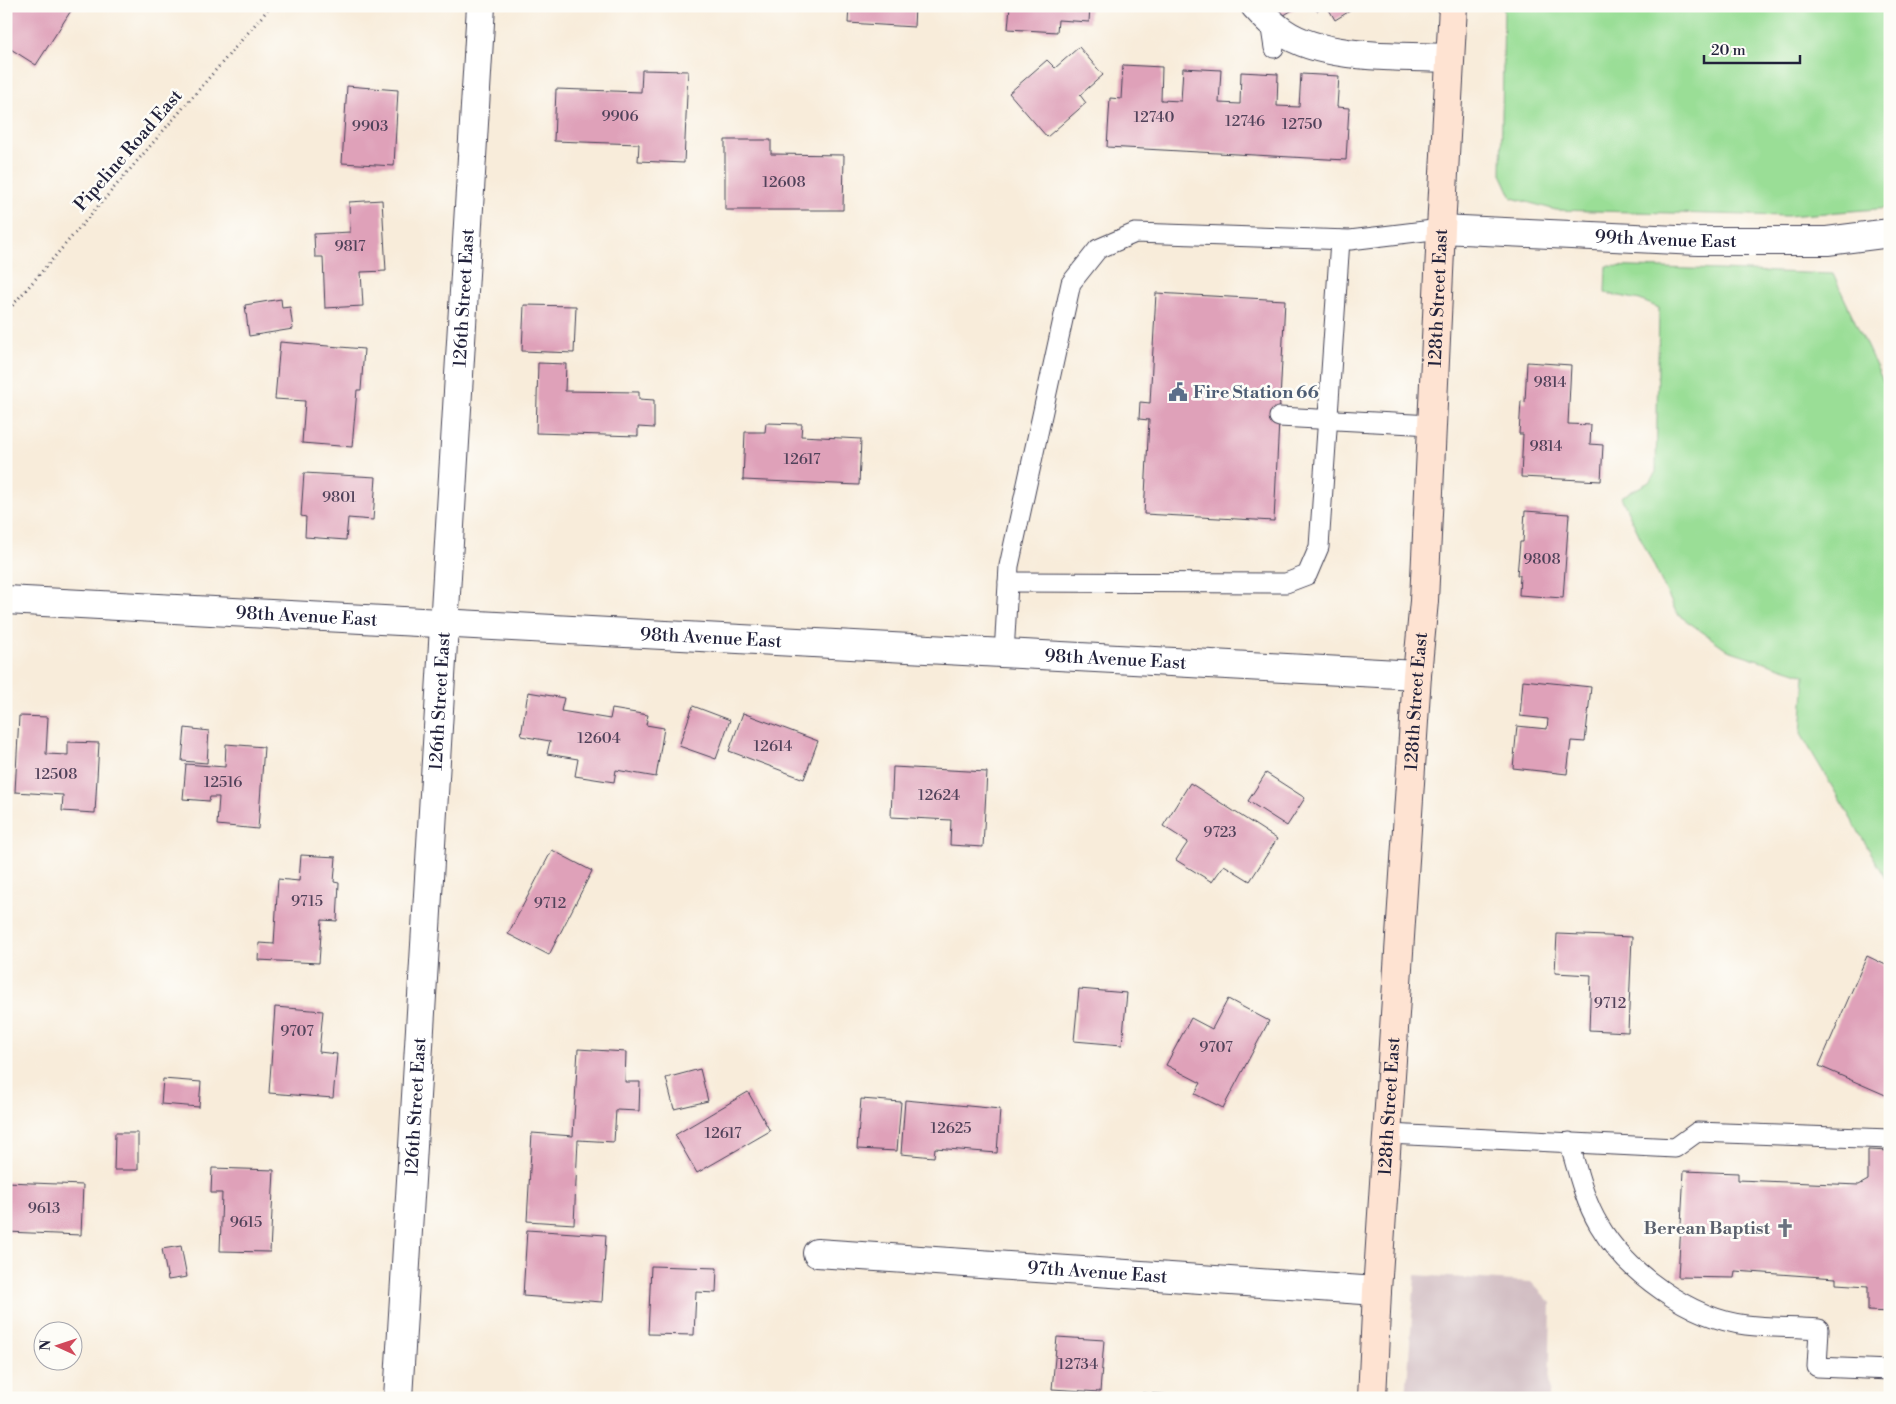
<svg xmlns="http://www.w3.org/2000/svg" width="1896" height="1404" font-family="'Libre Bodoni',serif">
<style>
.industrial{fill:#d2bec3}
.green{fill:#9ade96;stroke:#5e8068}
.building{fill:#dfa1b9}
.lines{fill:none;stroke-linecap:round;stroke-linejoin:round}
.lane-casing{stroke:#424053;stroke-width:21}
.street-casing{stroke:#424053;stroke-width:30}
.secondary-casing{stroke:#424053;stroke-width:30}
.path{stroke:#424053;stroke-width:3;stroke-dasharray:1 4;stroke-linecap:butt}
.lane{stroke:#fff;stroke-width:19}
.street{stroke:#fff;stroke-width:28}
.secondary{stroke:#fee3d2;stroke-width:28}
.labels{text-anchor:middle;stroke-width:5;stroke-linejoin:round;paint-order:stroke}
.number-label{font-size:15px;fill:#51425a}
.street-label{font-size:18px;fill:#22223b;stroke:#fdfcf7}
.service-label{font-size:18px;font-weight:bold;fill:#4e5e75;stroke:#fdfcf7;text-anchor:start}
.worship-label{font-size:18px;font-weight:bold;fill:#5b616d;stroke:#fdfcf7;text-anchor:end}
</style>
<rect width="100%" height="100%" fill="#fdfcf7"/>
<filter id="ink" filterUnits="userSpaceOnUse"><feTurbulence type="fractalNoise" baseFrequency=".02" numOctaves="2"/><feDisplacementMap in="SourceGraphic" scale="10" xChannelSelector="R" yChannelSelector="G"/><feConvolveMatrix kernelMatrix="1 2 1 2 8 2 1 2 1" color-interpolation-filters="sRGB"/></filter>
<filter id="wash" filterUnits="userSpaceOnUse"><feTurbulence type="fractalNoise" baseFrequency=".0096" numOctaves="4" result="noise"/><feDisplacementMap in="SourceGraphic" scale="20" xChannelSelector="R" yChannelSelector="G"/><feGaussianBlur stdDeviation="1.12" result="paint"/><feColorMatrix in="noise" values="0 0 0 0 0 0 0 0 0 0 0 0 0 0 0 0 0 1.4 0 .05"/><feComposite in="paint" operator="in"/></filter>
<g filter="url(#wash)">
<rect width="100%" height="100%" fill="#f8ecda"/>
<path class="industrial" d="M1415,1275L1531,1282L1551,1303L1549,1398H1406Z"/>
<g class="green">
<path d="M1504,6H1890V208L1787,216L1556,210L1512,198L1501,174Z"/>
<path d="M1606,266L1833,274L1890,396V885L1801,734L1805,675L1728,650L1677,614L1621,497L1649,482L1656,472L1659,308L1640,300L1605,293Z"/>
</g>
<g id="blocks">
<g class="building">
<path d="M6,6H74L36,65L6,46Z"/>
<path d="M849,6H915L914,27L848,23Z"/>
<path d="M1010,6H1090L1089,22L1058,20L1057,32L1008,29Z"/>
<path d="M1275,6H1299L1281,17Z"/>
<path d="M1315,6H1325L1317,11Z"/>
<path d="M1327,6H1358L1335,20Z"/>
<path d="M1079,47L1103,75L1080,95L1086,103L1047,137L1009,93L1047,60L1055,68Z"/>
<path d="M1123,65L1162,67L1161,100L1181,101L1183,68L1221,70L1219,103L1240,104L1241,72L1278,74L1277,106L1299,107L1301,74L1339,76L1337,107L1349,108L1346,160L1107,147L1110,98L1121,99Z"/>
<path d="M642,70L688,71L684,163L638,161L639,144L554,141L556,89L641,92Z"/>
<path d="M347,86L398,90L394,166L342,163Z"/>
<path d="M725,140H771V154L844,155L843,210H725Z"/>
<path d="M382,200L386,271L361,272L363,306L325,308L323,257H315L314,234L350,232L349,202Z"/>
<path d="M1156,293L1285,300L1274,521L1144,514L1149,420L1139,419L1140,402L1150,403Z"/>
<path d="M281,299L282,308L290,307L293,329L249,336L245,305Z"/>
<path d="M524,305L576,306L574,353L522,351Z"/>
<path d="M280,342L364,349L361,390H357L352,447L302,443L305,401L275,399Z"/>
<path d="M1527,362L1571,365L1568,424L1591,425L1590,444L1603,445L1601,481L1521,477L1523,434H1519L1521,401L1525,402Z"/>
<path d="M538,363L566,364L565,391L639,392V399L654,400V428L638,427V436L536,433Z"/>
<path d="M766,423L802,424L801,436L861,439L859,485L743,480L745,432H765Z"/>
<path d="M304,473L376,477L373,520L348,518L346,540L305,537L306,517L301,516Z"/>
<path d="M1525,511L1569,514L1563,598L1519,595L1520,575H1517L1520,542H1523Z"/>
<path d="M1523,680L1591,687L1585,742L1571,741L1567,774L1513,768L1517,726L1547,729L1548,719L1520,716Z"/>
<path d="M528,692L564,698L561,711L610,719L612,709L648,715L646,725L664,728L656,777L616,770L614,782L575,776L578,759L547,754L550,741L521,736Z"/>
<path d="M693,706L730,720L716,759L679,746Z"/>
<path d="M743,713L818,741L804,779L729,751Z"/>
<path d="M19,716L48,717L46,754L68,755V742L99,743L95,813L62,811L63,795L15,792Z"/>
<path d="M185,728L209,731L207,763L182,761Z"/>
<path d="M226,744L264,747L258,829L217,825L219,797H210L209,801L183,799L186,764L225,767Z"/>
<path d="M893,767L987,772L983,847L950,845L951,820L891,817Z"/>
<path d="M1266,773L1305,798L1287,826L1248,801Z"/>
<path d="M1190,783L1277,839L1250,881L1224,865L1212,882L1176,860L1188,842L1163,826Z"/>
<path d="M552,850L592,871L549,955L508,934Z"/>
<path d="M301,855L336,857L334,882L339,883L337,921L322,920L319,963L258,960L259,943L274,944L278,879L299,881Z"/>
<path d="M1557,934L1632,937L1628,1032L1589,1030L1591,975L1555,973Z"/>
<path d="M1867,956L1890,967V1097L1819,1066Z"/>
<path d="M1079,989L1127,993L1122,1045L1074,1041Z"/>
<path d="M1228,999L1269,1021L1223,1108L1195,1094L1201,1083L1166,1065L1191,1018L1212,1029Z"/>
<path d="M275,1007L323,1011L319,1052L337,1054L333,1098L269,1093Z"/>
<path d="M578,1049L626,1052L625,1082H640L639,1111L616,1110L614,1142L578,1140L574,1224L527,1221L532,1133L573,1136Z"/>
<path d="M700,1069L708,1101L674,1109L666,1078Z"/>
<path d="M163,1079L201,1082L199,1107L161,1104Z"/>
<path d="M748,1092L770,1131L697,1173L675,1135Z"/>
<path d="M861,1099L901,1102L897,1151L857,1149Z"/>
<path d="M905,1100L1000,1109L997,1153L935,1148L934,1157L901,1154Z"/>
<path d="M115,1133H138V1170H114Z"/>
<path d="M1868,1150L1890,1151V1312L1868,1311V1286L1836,1284V1278L1735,1271L1734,1278L1678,1277L1684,1171L1738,1173V1180L1859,1185L1868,1180Z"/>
<path d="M212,1168L274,1170L270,1252L220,1251L222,1193H211Z"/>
<path d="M6,1182L83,1185L81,1235L6,1232Z"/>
<path d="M527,1230L606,1235L602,1302L523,1296Z"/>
<path d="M181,1246L187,1277L168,1280L162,1249Z"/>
<path d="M651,1266L717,1268L716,1293L696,1292L694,1335L648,1334Z"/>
<path d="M1057,1337L1104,1340L1100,1392L1052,1389Z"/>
<path d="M1142,1393L1175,1395V1398H1142Z"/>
</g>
</g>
</g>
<g filter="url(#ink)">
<use href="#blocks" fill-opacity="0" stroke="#424053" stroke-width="1"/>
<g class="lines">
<g class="lane-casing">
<g id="lane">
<path d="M1270,22L1274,48"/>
<path d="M1279,417L1432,425"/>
<path d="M1008,582L1286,583L1307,575L1319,547L1340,240"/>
<path d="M1004,654L1009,566L1071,283L1098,249L1135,233L1350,240L1441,229"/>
<path d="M1388,1134L1675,1148L1697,1132L1890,1139"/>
<path d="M1569,1142C1577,1169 1584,1200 1599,1225C1627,1273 1690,1318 1746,1325C1770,1328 1795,1327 1819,1329L1817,1367L1890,1370"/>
</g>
</g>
<g class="street-casing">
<g id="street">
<path d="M1255,6C1263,15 1273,25 1283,32C1323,60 1402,56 1450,58"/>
<path id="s1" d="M1441,229L1698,241H1827L1890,233"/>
<path id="s2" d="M6,600L1417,675"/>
<path id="s3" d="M817,1253L1377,1291"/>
<path id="s4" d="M398,1398L481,6"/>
</g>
</g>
<g class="secondary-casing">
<g id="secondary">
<path id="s5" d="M1372,1398L1377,1291L1417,675L1424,601L1441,229L1453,6"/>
</g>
</g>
<path class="path" d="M6,313L271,6"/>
<use href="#lane" class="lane"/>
<use href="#street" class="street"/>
<use href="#secondary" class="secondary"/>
</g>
</g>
<defs>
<g id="civic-bare" transform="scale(1.5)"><path d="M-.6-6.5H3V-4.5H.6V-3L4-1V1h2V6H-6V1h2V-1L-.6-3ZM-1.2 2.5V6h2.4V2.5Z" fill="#5c6f8a" stroke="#fdfcf7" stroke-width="2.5" paint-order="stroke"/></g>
<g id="church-bare" transform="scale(1.5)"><path d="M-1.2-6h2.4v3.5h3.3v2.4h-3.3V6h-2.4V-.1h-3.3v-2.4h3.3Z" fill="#6b7280" stroke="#fdfcf7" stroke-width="2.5" paint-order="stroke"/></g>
</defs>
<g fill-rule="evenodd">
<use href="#civic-bare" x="1178" y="392"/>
<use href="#church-bare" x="1785" y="1228"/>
</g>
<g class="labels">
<g class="number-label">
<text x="620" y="121">9906</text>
<text x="1154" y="122">12740</text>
<text x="1245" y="126">12746</text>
<text x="1302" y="129">12750</text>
<text x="370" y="131">9903</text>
<text x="784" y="187">12608</text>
<text x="350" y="251">9817</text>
<text x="1550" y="387">9814</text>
<text x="1546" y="451">9814</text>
<text x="802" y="464">12617</text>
<text x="339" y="502">9801</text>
<text x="1542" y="564">9808</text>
<text x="599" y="743">12604</text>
<text x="773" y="751">12614</text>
<text x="56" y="779">12508</text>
<text x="223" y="787">12516</text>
<text x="939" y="800">12624</text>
<text x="1220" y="837">9723</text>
<text x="307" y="906">9715</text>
<text x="550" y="908">9712</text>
<text x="1610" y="1008">9712</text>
<text x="297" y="1036">9707</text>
<text x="1216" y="1052">9707</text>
<text x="951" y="1133">12625</text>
<text x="723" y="1138">12617</text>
<text x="44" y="1213">9613</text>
<text x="246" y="1227">9615</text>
<text x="1078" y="1369">12734</text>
</g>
<g class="street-label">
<text transform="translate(128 150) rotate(-49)" y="6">Pipeline Road East</text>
<text dy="6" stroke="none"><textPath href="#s1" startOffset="225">99th Avenue East</textPath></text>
<text dy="6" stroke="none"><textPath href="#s4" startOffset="1102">126th Street East</textPath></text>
<text dy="6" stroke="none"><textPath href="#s5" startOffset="1102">128th Street East</textPath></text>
<text dy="6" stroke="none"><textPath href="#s2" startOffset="301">98th Avenue East</textPath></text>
<text dy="6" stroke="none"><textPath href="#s2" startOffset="706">98th Avenue East</textPath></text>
<text dy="6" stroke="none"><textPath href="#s2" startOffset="1111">98th Avenue East</textPath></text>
<text dy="6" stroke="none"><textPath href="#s4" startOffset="698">126th Street East</textPath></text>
<text dy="6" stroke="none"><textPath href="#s5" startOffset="698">128th Street East</textPath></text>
<text dy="6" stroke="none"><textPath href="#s4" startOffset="292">126th Street East</textPath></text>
<text dy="6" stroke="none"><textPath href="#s5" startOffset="292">128th Street East</textPath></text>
<text dy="6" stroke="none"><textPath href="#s3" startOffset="281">97th Avenue East</textPath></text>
</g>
<g class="service-label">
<text x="1193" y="398">Fire Station 66</text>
</g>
<g class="worship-label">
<text x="1770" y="1234">Berean Baptist</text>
</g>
</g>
<rect width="1896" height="1404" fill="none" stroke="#fdfcf7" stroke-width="25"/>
<g transform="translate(58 1346) rotate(273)"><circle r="24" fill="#fdfcf7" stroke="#a5a5ac"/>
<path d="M0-4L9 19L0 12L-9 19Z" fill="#d1495b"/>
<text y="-8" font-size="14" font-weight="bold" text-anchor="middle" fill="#22223b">N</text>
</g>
<path d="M1704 55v8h96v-8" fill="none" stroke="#22223b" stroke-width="2.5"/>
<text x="1711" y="55" font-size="15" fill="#22223b" stroke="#fdfcf7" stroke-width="4" paint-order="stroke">20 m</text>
</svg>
